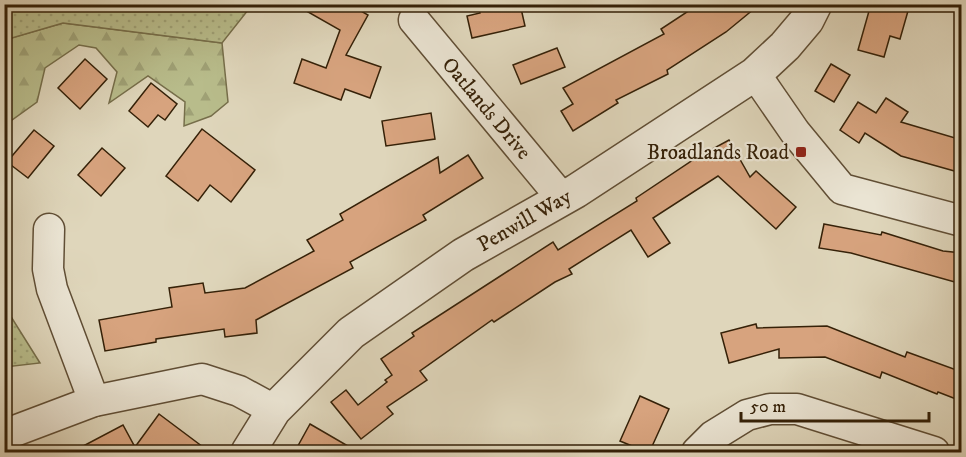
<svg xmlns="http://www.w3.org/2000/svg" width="966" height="457" font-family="'IM FELL DW Pica',serif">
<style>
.forest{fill:url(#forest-firs);stroke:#766e4a;stroke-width:1.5}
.park{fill:url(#park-dots);stroke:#766e4a;stroke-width:1.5}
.building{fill:#d7a37e;stroke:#352108;stroke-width:1.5}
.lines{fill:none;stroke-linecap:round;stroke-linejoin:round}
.minor-casing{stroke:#604e35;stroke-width:33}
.tertiary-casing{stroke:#604e35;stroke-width:36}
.minor{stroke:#eae4d3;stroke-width:30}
.tertiary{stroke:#eae4d3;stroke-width:33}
.poi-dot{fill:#8f2418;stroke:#eae4d3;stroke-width:2}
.labels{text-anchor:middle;stroke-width:4.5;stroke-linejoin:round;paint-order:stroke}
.street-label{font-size:21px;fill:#352108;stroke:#eae4d3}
.poi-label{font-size:21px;fill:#352108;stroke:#eae4d3;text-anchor:end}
</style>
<defs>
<pattern id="forest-firs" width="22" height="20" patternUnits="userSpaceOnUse" patternTransform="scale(1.5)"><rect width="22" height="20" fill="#b8bc8b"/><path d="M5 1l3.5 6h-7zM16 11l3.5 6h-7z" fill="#9fa176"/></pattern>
<pattern id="park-dots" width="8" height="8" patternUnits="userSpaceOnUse" patternTransform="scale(1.5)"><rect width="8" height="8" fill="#b8bc8b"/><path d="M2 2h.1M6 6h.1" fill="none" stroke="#9fa176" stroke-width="1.8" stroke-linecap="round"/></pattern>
</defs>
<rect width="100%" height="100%" fill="#dfd6bb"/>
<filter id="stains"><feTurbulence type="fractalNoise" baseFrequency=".00333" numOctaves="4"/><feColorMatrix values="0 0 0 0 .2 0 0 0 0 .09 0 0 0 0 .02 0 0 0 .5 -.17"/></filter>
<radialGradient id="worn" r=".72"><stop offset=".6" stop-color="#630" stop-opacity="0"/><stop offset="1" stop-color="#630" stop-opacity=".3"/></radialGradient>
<path class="forest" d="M63,23L222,43L228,102L211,116L184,126L185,102L148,76L109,103L117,72L96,48L79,45L45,68L37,102L5,125L4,40Z"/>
<g class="park">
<path d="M4,5L5,4L252,5L222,43L63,23L5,40Z"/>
<path d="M4,307H5L40,363L5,367Z"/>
</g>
<g class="building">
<path d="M294,4H349L368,15L346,55L381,67L370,98L345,89L341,100L294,83L302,59L326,68L340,30Z"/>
<path d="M478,4H520L525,26L472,38L467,16L480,13Z"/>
<path d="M699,4H760L726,32L667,70L668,74L616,100L618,103L573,131L561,111L573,104L563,88L664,34L661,29Z"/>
<path d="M871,4H910L900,39L890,36L884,57L858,50Z"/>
<path d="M557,48L565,67L521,84L513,65Z"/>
<path d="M85,59L107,79L80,109L58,88Z"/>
<path d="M831,64L850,75L834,102L815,91Z"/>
<path d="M151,83L177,104L165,120L158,115L148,127L129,111Z"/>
<path d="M886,98L908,112L901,122L962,140L958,172L901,156L865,133L859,143L840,130L858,102L876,113Z"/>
<path d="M431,113L435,139L386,146L382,121Z"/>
<path d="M202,129L255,170L231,202L210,185L198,201L166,176Z"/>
<path d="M34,130L54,146L28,178L7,162Z"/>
<path d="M729,140L750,177L756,171L796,207L776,229L718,176L653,218L670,243L648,257L631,230L569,269L572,274L555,282L494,322L492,320L420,371L427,380L387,407L393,414L361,439L331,402L346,390L358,405L387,382L385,380L392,375L381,359L414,336L412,333L553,242L558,250L637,201L636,198L696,158Z"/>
<path d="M102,148L125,168L101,196L78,175Z"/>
<path d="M468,155L483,178L423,215L426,220L350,262L353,268L256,320L257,333L225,337L224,329L156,339V342L105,351L99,320L172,307L169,288L203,283L205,293L245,288L314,251L307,240L343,220L340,214L438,157L440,173Z"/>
<path d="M824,224L881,235L882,232L943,251L962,253V284L851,253L819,248Z"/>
<path d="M756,324L757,328L827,326L905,357L907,352L962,372V385L956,399L938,392L937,394L882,372L880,378L825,357L779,358V349L729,363L721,333Z"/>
<path d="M640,396L669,409L649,453L620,441Z"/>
<path d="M159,414L211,453H70L123,425L135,447Z"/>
<path d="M310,424L360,453H294Z"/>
</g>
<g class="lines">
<g class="minor-casing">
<g id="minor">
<path d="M414,20L561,197"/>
<path d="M755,74L795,132L842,189L962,221"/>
<path d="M49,229L48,269L52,289L94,401"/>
<path d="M4,435L94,401L202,379L239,391L274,410"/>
<path d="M697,452L713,436L747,415L770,409H797L934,452"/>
</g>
</g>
<g class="tertiary-casing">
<path id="tertiary" d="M248,452L274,410L351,333L463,255L576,191L755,74L785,46L807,20L815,4"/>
</g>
<use href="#minor" class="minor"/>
<use href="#tertiary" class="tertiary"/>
</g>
<rect class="poi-dot" x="795" y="146" width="12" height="12" rx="3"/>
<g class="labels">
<g class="street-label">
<text transform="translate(487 108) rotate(50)" y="7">Oatlands Drive</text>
<text transform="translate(524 220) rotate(-30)" y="7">Penwill Way</text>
</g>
<g class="poi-label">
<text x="789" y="159">Broadlands Road</text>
</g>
</g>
<rect width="966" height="457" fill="none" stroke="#dfd6bb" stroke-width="24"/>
<rect x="6" y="6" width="954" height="445" fill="none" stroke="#352108" stroke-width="3"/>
<rect x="12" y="12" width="942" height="433" fill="none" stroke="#352108" stroke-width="1.5"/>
<path d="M741 412v9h188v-9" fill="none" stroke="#352108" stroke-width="3"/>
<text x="750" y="412" font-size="18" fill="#352108" stroke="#eae4d3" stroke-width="4.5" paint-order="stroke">50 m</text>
<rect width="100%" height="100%" filter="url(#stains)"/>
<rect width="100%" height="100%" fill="url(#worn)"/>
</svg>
